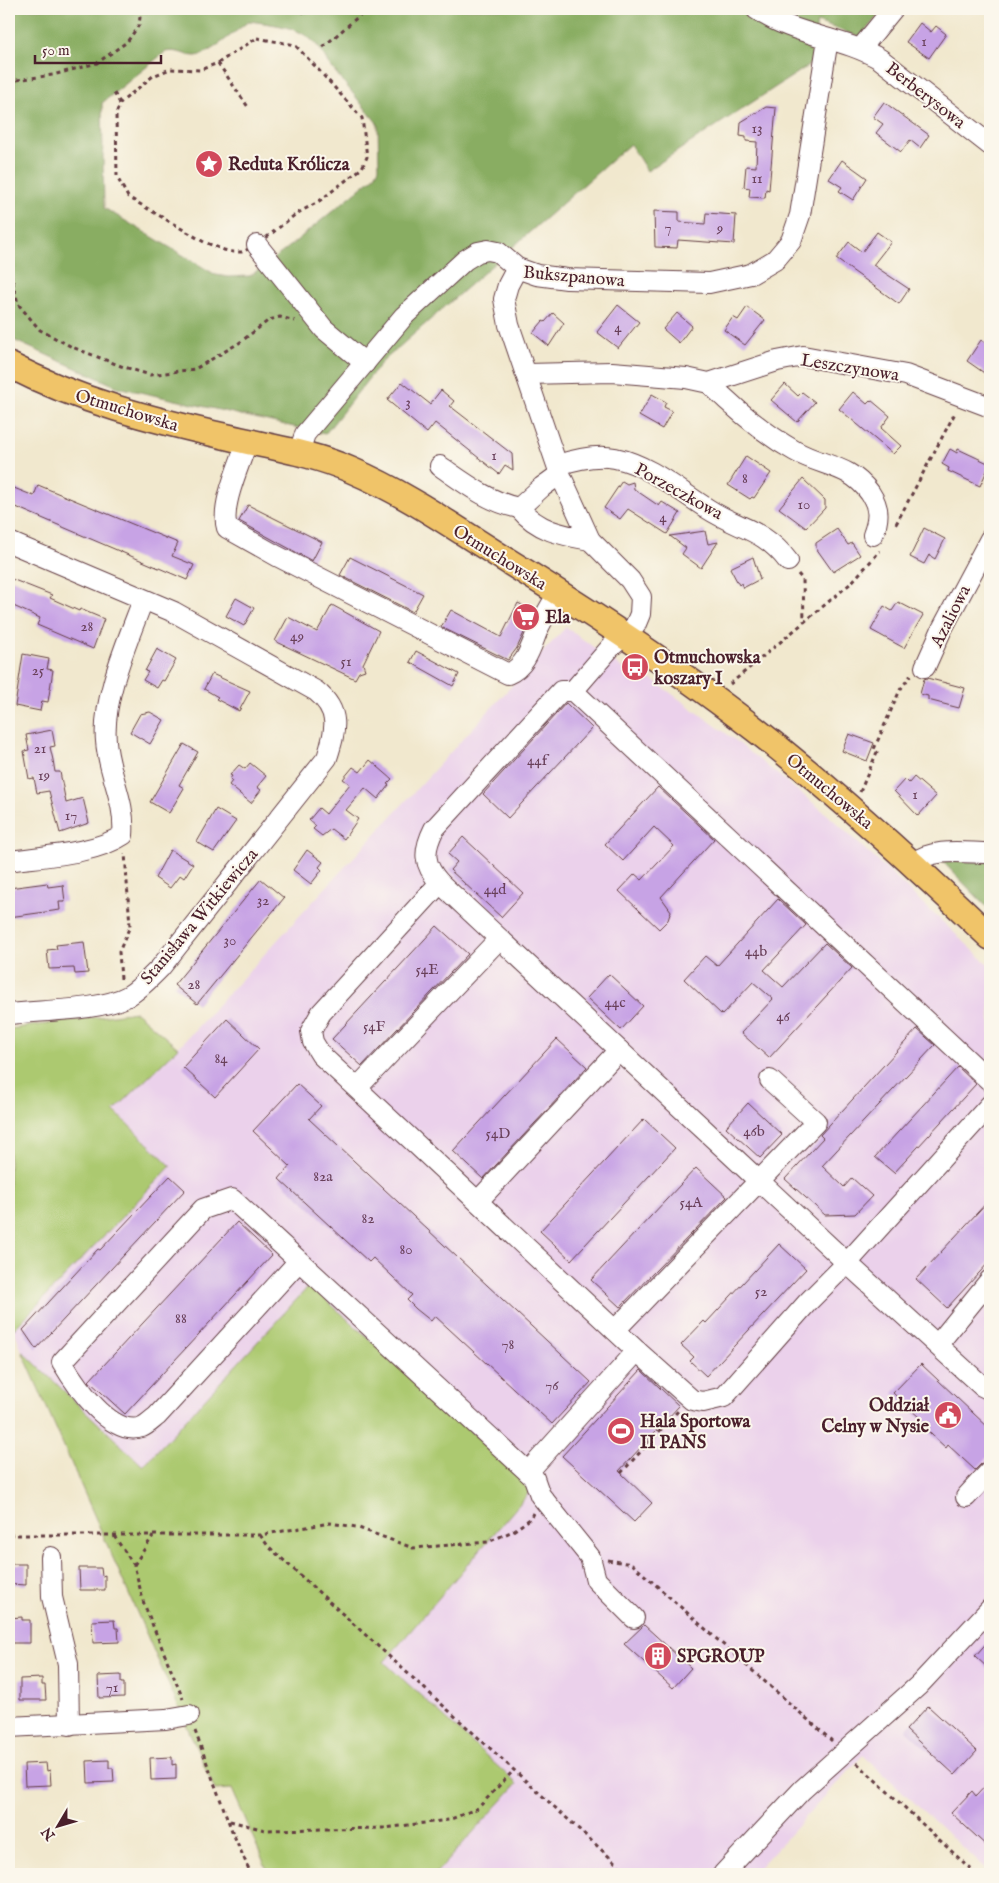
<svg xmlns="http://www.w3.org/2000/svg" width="999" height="1883" font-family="'IM FELL English',serif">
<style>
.built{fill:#ebd1eb}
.green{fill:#acc970;stroke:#7b744e}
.forest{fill:#89ad62;stroke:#6a6646;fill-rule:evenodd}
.building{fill:#c7a3e5}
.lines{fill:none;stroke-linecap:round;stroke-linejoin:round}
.minor-casing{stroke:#633d43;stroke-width:22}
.major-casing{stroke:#633d43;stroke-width:28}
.path{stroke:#633d43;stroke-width:3;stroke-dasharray:4 4;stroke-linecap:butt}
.minor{stroke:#fff;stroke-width:20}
.major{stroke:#f0c469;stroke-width:25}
.labels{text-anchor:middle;stroke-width:4;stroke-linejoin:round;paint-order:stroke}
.number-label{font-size:15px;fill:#69405a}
.street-label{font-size:18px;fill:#4a1f2b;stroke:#fbf7ec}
.poi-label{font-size:18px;font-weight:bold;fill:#4a1f2b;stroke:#fbf7ec;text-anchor:start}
</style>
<rect width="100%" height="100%" fill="#fbf7ec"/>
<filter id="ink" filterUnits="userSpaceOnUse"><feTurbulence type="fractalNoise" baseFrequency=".02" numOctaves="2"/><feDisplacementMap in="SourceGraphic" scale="10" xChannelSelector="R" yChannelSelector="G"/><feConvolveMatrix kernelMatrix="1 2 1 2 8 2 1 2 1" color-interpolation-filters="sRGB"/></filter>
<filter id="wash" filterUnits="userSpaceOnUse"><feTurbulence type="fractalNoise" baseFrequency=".0096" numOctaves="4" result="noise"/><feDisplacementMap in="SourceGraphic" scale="20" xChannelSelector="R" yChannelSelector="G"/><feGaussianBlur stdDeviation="1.12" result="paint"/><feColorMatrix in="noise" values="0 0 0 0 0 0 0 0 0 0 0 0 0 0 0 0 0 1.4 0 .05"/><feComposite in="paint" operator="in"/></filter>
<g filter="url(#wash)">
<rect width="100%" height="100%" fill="#f1e8ce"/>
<path class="built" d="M566,627L633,676L653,680L731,737L828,815L990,966V1873L863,1755L753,1874H435L517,1784L384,1662L532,1489L310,1286L143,1466L22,1351L14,1329L171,1166L114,1110L178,1048Z"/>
<g class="green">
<path d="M136,1012L178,1048L114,1111L171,1166L14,1329L9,1313V1029Z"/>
<path d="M310,1285L533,1488L384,1662L517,1784L435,1874H269L232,1789L215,1790L22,1351L143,1466Z"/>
</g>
<g class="forest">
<path d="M9,9H884L860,37L817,22L811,64L647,171L630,144L381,363L325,434L118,387L9,338ZM249,21C284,26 312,27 328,63L378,124L379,168L374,177L284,251L250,276L228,277L216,275L104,208L102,103L165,52C179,49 184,56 196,56C209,55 238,29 249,21Z"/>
<path d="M942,861L990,862V910Z"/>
</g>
<g id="blocks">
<g class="building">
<path d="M920,23L931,32L936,26L946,34L929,58L906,42Z"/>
<path d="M884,102L929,135L920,148L910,140L901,152L876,133L883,124L873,117Z"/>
<path d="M766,107L776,108L769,190L766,189L765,198L749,197L750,188L744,187L746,166L756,167L757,142L746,141V137L740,136L741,122Z"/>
<path d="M842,160L867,178L853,200L839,191L842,187L829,179Z"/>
<path d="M654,211L679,212V222L705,224L706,213L736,215L734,244L678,240L677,248L655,247Z"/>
<path d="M877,232L891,242L873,265L909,289L899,304L836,259L849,242L862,252Z"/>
<path d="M618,305L639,322L618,348L597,332Z"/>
<path d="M747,307L765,320L745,345L724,330L733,317L738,320Z"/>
<path d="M553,313L564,323L549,346L533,333L543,321L545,322Z"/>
<path d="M677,313L692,326L679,343L663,329Z"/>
<path d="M981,340L990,346V377L967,361Z"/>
<path d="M402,382L430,404L441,390L454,401L450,406L512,454L513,470L505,465L499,474L435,423L427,433L387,400Z"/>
<path d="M785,384L798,396L802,392L815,402L797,422L771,400Z"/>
<path d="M853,392L867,404L871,400L890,416L881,428L901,446L893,454L839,409Z"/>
<path d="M652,394L666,402L664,407L672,411L662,429L639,416Z"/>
<path d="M950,449L957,453L958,449L990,464L980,486L948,471L949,468L942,464Z"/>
<path d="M746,456L771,473L754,498L752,497L750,499L728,485Z"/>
<path d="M803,479L825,500V508L806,528L779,508Z"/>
<path d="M622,481L627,484L633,482L634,489L659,506L662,502L680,513L667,534L628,509L620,519L604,508Z"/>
<path d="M38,485L178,543L172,556L194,565L187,580L9,504V486L34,496Z"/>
<path d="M248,505L322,542L312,561L239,521Z"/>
<path d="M924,528L945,539L935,559L929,555L924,564L910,557Z"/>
<path d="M837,529L848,545L852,543L860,555L833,572L816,548V543Z"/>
<path d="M705,531L708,544L718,542L701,568L682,554L686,548L670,536Z"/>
<path d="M350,557L423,594L413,612L340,575Z"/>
<path d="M753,557L760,579L743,588L741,583L739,585L730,568Z"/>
<path d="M9,578L52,595L50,598L79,611L80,609L104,619L93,649L37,625L40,618L9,604Z"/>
<path d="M236,598L254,608L244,626L226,616Z"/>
<path d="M898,602L923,615L904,648L871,630L884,606L892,611Z"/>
<path d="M518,603L534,611L517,648L508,660L441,627L451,610L501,637Z"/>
<path d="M332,605L379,631L363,664L365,670L359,672L355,679L275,641L288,617L317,632Z"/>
<path d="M157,649L176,660L164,681L162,680L157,688L143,680L148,672L145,671Z"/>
<path d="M416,651L459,674L453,686L410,662Z"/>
<path d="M23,654L49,659L47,669L53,670L48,702L42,701L40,711L15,706Z"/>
<path d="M212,674L250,691L239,711L216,699L218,697L204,689Z"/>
<path d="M927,678L965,688L959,708L928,700V696L920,694L924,679Z"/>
<path d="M566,703L592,728L508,818L483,794Z"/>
<path d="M150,712L164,720L150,744L130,732L140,714Z"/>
<path d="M52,730L55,746L50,747L53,760L55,772H60L66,803L83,798L89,823L60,833L49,791L37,793L34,778L29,779L24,751L29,750L26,735Z"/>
<path d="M849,734L874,743L867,761L842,751Z"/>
<path d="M184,744L198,752L179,785L184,788L169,813L150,802Z"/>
<path d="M370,760L392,779L387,784L389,785L378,799L365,788L346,810L358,819L344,839L331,829L322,836L313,829L316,826L309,820L319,808L326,814L350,784L343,779L353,767L360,772Z"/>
<path d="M250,763L266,776L257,787L261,790L251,803L229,785L232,781L230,779L232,776L230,775L239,765L245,769Z"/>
<path d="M914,777L936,796L918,816L894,791L905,779L909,783Z"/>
<path d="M658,787L714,839L661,897L671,911L668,920L659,929L619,891L635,874L642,880L674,846L654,827L623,861L605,844Z"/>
<path d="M216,809L236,821L214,852L197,842Z"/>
<path d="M463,837L523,893L501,917L450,870L457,862L448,854Z"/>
<path d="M170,850L193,864L184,878L180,875L170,888L155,878Z"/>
<path d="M307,850L323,862L319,867L322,870L311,884L293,870Z"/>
<path d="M261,879L284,898L197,1004L174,985Z"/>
<path d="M47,883L48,887L63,885L65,902H59L60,910L9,917V888Z"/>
<path d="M778,899L806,925L764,970L783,987L825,943L852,968L769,1058L741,1033L773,999L753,982L722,1015L684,979L705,956L717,966Z"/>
<path d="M437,926L468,954L362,1066L332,1039Z"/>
<path d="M84,942L88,973L75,974L74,968L49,969L47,950L57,949L56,945Z"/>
<path d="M609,974L643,1006L621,1030L587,998Z"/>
<path d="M227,1019L259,1049L215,1097L183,1067Z"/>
<path d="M917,1029L935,1045L822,1166L844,1187L852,1178L872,1196L855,1214L825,1215L785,1179L823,1138L820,1135Z"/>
<path d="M557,1039L587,1067L483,1179L453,1151Z"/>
<path d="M958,1067L976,1084L894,1173L875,1157Z"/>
<path d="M297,1084L321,1106L309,1119L591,1382L552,1424L435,1316L431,1321L416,1309L407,1300L412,1295L373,1258L369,1262L279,1179L290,1166L253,1131Z"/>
<path d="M748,1103L782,1135L760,1158L726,1127Z"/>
<path d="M644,1119L675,1148L571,1260L540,1231Z"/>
<path d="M696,1168L727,1197L620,1307L591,1280Z"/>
<path d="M170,1176L185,1190L36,1349L23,1330L98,1249L100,1250Z"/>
<path d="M990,1199V1261L947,1308L916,1279Z"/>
<path d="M237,1222L272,1255L125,1414L89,1381Z"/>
<path d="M779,1244L806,1269L706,1376L690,1361L694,1357L681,1345L704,1321L706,1323Z"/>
<path d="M921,1364L990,1429V1455L975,1470L948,1445L946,1448L918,1422L921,1419L893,1393Z"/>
<path d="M641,1370L679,1406L619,1471L652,1503L634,1522L562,1456Z"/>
<path d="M9,1564H26V1585L9,1584Z"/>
<path d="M79,1568H101L102,1576L105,1575V1590H80Z"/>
<path d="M22,1617V1620H30V1643H9V1618Z"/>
<path d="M114,1620L115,1628H118L119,1642L93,1643L92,1621Z"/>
<path d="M644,1625L691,1668L673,1688L624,1644Z"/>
<path d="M990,1639V1670L975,1656Z"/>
<path d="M121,1675V1683H124V1697L99,1698L98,1676Z"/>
<path d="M42,1678V1685H45L46,1700H20V1679Z"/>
<path d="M928,1706L977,1751L955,1775L906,1730Z"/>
<path d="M172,1757V1765L176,1764V1779L151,1780L150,1758Z"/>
<path d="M109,1760V1768H113L114,1782L88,1783L87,1761Z"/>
<path d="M46,1763L47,1771L50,1770L51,1785L25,1786L24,1764Z"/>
<path d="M990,1781V1849L951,1813L972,1791L976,1796Z"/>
</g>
</g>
</g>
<g filter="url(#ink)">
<use href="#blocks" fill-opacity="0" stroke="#633d43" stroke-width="1"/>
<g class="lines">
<g class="minor-casing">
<g id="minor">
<path d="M756,9C794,36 840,36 880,59L990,145"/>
<path d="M861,48L893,9"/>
<path d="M257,245L324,329L365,363"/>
<path d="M517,268L508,285L504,299L509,325L560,474L590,540L630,580L641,597L640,614L635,626L611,647L573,691"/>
<path d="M527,374L612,372L686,378L709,383L777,361L803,356L906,375L990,407"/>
<path d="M709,383C735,409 763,433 795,451C823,467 849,464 870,493C880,508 879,519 873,535"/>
<path d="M247,442C240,464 220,506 227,528L277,556L508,674C528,665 531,645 539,627C545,615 552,604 558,593"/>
<path d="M299,452L305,434L404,316L465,260L478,252L488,250L498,252L517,268L537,275L567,279L709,283L751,274L775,260L791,241L800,215L828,39"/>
<path d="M558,465C576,459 596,454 615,458C650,465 679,491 708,509C739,529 764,529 788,561"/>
<path d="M440,466C466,484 489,502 519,508"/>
<path d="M560,474L542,487L519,508C538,531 562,535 590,540"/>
<path d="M9,542L174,612L316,691C341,711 336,730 327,758L160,968C150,978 140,989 128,996C101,1011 41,1010 9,1014"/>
<path d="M925,667L942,629L990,539"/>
<path d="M9,861C43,856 95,854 123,835C126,801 108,773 106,741C102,698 128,640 143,600"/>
<path d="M913,863C934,847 965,853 990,853"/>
<path d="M440,883L321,1013L311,1031L313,1042L321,1055L637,1351L692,1400L703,1402L724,1397L807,1303L847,1263L982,1386L990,1390"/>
<path d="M990,1081L573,691H561L434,829C423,851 423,864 440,883L847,1263L990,1105"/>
<path d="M357,1088L499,939"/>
<path d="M479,1200L619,1050"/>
<path d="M299,1261L157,1416C153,1419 147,1425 142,1427C111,1438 75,1384 62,1362L203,1209L232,1199L528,1472L637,1351"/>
<path d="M615,1330L816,1122L770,1080"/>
<path d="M938,1344L990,1280"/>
<path d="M528,1472L534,1478L540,1495L590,1557L596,1580L634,1618"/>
<path d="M966,1497L990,1471"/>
<path d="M51,1557L52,1597L68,1664L69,1725"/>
<path d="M9,1727L166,1719L189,1715"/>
<path d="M723,1874L802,1790L919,1685L990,1609"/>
</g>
</g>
<g class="major-casing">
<path id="major" d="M9,365C79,401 152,420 228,437C270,447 312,453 351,470C408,494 459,531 511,563C595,615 678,669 756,730C838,794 915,865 990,937"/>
</g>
<g class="path">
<path d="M287,9L308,13L323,9"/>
<path d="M257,38L295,45L315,66L362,118L367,157L362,168L318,202L296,214L257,245L242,252H233L224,250L204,242L128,197L117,177L116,114L120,103L153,76L170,69L200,70L218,63Z"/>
<path d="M323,47L367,9"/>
<path d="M218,63L248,107"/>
<path d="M9,81L53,75L97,63L127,42L139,25L141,9"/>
<path d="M114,93L120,103"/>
<path d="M9,226L12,244L10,269L18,304L40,330L72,347L121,366L150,375L195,369L239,343L269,320L280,317L295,321"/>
<path d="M896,524L955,413"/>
<path d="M798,574L803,580L804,621"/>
<path d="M730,684L851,583L880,551"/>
<path d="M860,792L877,752L874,749L900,690L911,675"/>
<path d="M121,979L119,952L130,926L125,853"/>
<path d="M621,1473L678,1411"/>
<path d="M9,1535H260L330,1523L356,1527L413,1548L488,1542L513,1531L530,1519L533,1513"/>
<path d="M260,1535L268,1546L628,1874"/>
<path d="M114,1536L134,1565L144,1604L183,1699"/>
<path d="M608,1560L632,1564L832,1741"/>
<path d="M134,1565L153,1536"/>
<path d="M195,1731L232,1831L251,1874"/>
<path d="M857,1763L976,1874"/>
<path d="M230,1821L265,1830L385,1828L449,1820L478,1808L514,1770"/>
</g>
<use href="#minor" class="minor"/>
<use href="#major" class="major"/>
</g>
</g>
<defs>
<g id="sight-disc" transform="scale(1.4375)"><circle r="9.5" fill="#d1495b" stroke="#fbf7ec"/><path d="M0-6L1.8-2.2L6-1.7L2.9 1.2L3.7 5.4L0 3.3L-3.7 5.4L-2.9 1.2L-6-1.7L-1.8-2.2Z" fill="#fff"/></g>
<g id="supermarket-disc" transform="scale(1.4375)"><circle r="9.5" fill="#d1495b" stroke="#fbf7ec"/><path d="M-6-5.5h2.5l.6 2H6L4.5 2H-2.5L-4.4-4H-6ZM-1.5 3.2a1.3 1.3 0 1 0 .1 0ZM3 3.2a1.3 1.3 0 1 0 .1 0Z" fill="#fff"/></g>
<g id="bus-disc" transform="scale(1.4375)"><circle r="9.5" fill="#d1495b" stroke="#fbf7ec"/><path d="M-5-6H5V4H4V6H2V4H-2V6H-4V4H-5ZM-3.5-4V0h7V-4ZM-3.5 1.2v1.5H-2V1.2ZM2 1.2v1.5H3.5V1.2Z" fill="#fff"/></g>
<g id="civic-disc" transform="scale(1.4375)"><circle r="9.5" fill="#d1495b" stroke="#fbf7ec"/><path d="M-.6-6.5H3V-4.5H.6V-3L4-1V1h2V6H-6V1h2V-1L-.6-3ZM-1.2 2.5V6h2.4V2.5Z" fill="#fff"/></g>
<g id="stadium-disc" transform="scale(1.4375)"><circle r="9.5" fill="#d1495b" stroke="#fbf7ec"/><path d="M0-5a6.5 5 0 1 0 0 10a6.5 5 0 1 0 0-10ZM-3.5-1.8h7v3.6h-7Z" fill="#fff"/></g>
<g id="building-disc" transform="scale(1.4375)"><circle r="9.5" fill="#d1495b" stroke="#fbf7ec"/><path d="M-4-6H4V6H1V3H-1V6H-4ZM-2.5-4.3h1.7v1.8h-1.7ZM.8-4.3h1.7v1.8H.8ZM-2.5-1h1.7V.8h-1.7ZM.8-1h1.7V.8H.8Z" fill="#fff"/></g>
</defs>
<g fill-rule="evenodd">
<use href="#sight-disc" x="209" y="164"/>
<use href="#supermarket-disc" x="526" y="617"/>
<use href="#bus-disc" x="635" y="667"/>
<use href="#civic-disc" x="948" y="1415"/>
<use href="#stadium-disc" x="621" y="1431"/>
<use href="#building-disc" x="658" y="1656"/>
</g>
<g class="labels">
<g class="number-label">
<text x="924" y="46">1</text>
<text x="757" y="133">13</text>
<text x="757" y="183">11</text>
<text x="668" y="232">7</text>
<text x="720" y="233">9</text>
<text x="618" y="332">4</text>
<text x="408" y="407">3</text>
<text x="494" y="460">1</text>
<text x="745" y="483">8</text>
<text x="804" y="509">10</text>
<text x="663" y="522">4</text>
<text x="87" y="631">28</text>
<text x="297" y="641">49</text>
<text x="346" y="666">51</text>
<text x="38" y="675">25</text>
<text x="40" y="753">21</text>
<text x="537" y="765">44f</text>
<text x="44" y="780">19</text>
<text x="915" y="799">1</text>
<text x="71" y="820">17</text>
<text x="495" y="894">44d</text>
<text x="263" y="905">32</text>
<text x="230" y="945">30</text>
<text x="756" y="956">44b</text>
<text x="427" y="974">54E</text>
<text x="194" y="989">28</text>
<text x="615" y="1007">44c</text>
<text x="783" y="1021">46</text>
<text x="374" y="1031">54F</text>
<text x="221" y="1063">84</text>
<text x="754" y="1136">46b</text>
<text x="498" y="1138">54D</text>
<text x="323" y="1181">82a</text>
<text x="691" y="1207">54A</text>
<text x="368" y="1223">82</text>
<text x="406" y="1254">80</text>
<text x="761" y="1296">52</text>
<text x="181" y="1323">88</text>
<text x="508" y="1349">78</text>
<text x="552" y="1390">76</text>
<text x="112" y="1692">71</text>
</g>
<g class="street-label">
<text transform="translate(926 95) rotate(38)" y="6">Berberysowa</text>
<text transform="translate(574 276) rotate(5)" y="6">Bukszpanowa</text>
<text transform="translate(850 367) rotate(9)" y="6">Leszczynowa</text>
<text transform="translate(127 410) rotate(17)" y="6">Otmuchowska</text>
<text transform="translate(679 491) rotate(29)" y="6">Porzeczkowa</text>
<text transform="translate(500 557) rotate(32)" y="6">Otmuchowska</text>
<text transform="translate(950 616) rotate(-63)" y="6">Azaliowa</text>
<text transform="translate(830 791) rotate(40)" y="6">Otmuchowska</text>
<text transform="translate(199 916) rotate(-50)" y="6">Stanisława Witkiewicza</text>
</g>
<g class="poi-label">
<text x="228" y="170">Reduta Królicza</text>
<text x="545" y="623">Ela</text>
<text x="654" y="663">Otmuchowska<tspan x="654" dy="21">koszary I</tspan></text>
<text x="929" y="1411" text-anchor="end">Oddział<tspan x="929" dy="21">Celny w Nysie</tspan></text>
<text x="640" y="1427">Hala Sportowa<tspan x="640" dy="21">II PANS</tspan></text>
<text x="677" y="1662">SPGROUP</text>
</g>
</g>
<rect width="999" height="1883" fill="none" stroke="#fbf7ec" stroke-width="30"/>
<g transform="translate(58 1826) rotate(232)" stroke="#fbf7ec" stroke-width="4" paint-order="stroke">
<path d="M0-4L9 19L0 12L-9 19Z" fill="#4a1f2b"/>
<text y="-8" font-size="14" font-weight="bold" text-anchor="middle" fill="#4a1f2b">N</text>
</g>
<path d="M35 55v8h126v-8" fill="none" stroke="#4a1f2b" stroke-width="2.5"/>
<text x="42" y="55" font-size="15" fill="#4a1f2b" stroke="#fbf7ec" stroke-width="4" paint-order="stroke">50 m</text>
</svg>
